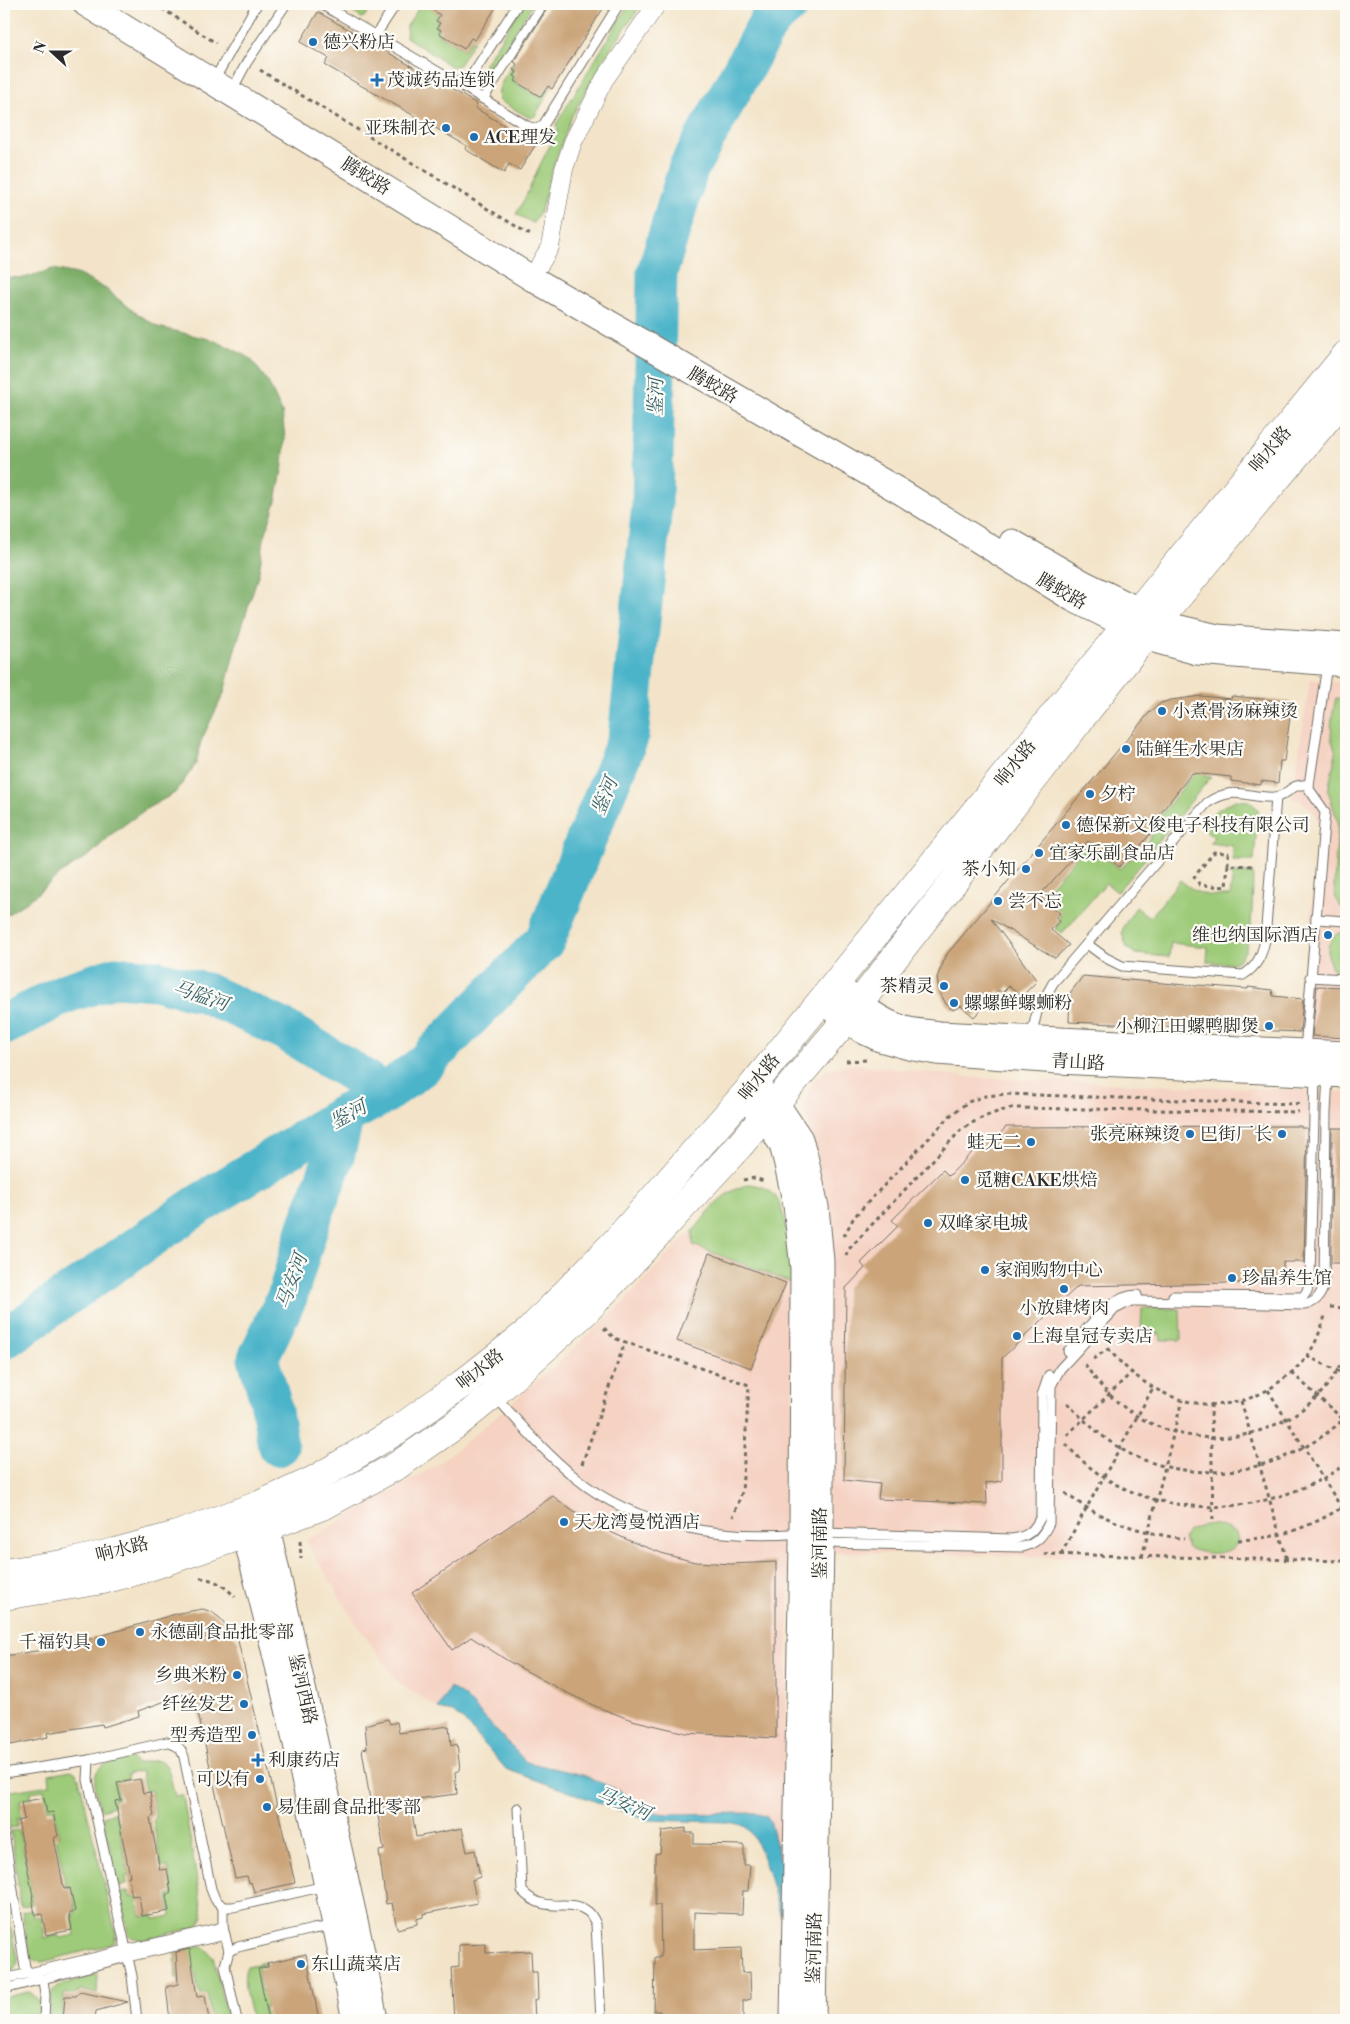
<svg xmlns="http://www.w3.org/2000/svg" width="1350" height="2024" font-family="'Libre Bodoni','Noto Serif SC',serif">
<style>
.built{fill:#f5d2c2}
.green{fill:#9ecb79;stroke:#647b52}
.forest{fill:#7eaf69;stroke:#546d4a}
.water{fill:#4bb4c9;stroke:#3b707a}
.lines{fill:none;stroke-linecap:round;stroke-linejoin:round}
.river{stroke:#4bb4c9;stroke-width:41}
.building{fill:#cba479}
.lane-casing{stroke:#716c62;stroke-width:11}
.street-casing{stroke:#716c62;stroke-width:19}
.secondary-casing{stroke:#716c62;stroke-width:27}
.primary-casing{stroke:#716c62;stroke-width:29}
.path{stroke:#716c62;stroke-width:3;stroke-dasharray:4 4;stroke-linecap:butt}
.lane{stroke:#fff;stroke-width:9}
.street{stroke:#fff;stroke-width:18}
.secondary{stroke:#fff;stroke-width:25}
.primary{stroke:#fff;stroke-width:28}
.poi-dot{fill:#1f6fb2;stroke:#fdfcf7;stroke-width:2}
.labels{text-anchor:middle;stroke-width:4.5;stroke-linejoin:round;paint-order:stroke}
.poi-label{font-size:18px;fill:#2b2b2b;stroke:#fdfcf7;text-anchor:start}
.street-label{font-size:18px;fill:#2b2b2b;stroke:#fdfcf7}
.water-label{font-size:19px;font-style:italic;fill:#38626a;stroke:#fdfcf7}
</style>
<rect width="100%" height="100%" fill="#fdfcf7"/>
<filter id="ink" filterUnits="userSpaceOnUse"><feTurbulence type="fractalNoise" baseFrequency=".02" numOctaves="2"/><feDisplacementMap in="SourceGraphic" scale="10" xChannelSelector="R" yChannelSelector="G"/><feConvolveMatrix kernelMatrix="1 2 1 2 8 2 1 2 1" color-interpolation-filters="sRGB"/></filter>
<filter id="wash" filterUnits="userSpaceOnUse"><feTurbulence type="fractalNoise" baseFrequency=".0096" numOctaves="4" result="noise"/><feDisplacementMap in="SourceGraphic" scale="20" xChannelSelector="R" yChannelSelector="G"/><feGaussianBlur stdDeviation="1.12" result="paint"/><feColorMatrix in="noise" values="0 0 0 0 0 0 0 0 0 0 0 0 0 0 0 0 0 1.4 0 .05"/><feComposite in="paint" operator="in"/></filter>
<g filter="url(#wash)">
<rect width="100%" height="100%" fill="#f3e4c9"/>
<g class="built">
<path d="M1310,679L1346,683V1044L1299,1042L1319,827L1314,811L1301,801L1292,799Z"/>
<path d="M854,1064L979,1078L1346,1092V1563L830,1552L819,1166L812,1134L804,1111L810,1086L817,1077L825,1070Z"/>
<path d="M749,1184L762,1185L776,1198L784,1218L794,1284L791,1533L783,1812V1871L771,1824L648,1812L647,1807L600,1781L560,1768L526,1762L465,1697L450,1687L438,1709L398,1682L353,1619L306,1541L433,1467L461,1446L557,1364L622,1304L681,1241L693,1231L719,1199L731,1190Z"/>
</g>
<g class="green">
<path d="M339,4H373L365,16L362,18Z"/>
<path d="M421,4H443L437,14L439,16L436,22L439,23L436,28L439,30L437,33L464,50L471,40L474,41L459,65L452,67L406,37L407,26Z"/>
<path d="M523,4H533L483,83L481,85L476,84V78Z"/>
<path d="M629,4H642L605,57L572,116L551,173L541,210L533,223L516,214C528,195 534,176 544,157C548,147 556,139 558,128L555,126Z"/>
<path d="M513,64L515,65L512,70L514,72L512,76L516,79L514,82L541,98L548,88L550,90L535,116L530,118L500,101C494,89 507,74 513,64Z"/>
<path d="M1336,698L1346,699V790L1340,800L1346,806V910C1336,906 1335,895 1334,886L1338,822L1328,791L1336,752L1331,738L1332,716Z"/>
<path d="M1206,762L1204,776L1211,777L1151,850L1145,844L1162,822L1158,819L1201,765Z"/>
<path d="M1235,800L1249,801L1258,809L1254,861H1233V846L1210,843L1214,837L1200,826L1215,811Z"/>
<path d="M1094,836L1104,849L1100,854L1120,869L1138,852L1146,858L1117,892L1106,883L1062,934L1055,928L1061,921L1058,918L1062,912L1042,896Z"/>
<path d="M1233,873H1253C1252,892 1255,955 1235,962C1227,965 1215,962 1207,962L1208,947L1171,943L1169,957L1136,954L1127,948L1122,933L1123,927L1136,907L1150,918L1180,880C1200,896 1205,896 1230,896Z"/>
<path d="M1346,931L1345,972L1332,968C1324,953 1327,934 1346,931Z"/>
<path d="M749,1184C760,1185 768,1188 776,1197C787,1212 791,1264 794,1284L693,1245V1231C714,1207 717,1195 749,1184Z"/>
<path d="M1142,1308L1180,1309L1181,1340H1161L1160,1334L1147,1333L1141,1327Z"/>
<path d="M1213,1524L1226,1528L1236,1533L1238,1540L1235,1546C1222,1557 1203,1554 1188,1548L1184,1539L1188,1531L1204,1525Z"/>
<path d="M132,1758L136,1764C172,1755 166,1764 175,1796H183L203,1917L198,1926L193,1928L142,1940L131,1937L128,1933L120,1894L129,1891L130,1897H137L141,1917L154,1915L155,1919L171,1916L168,1896L173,1894L168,1867H161L153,1820L156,1818L151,1790L145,1791L141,1771L128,1774V1779L116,1782L118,1799H113L114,1806L101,1810C97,1797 88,1773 104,1765C112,1761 123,1760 132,1758Z"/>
<path d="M71,1770L75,1772L79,1778L116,1934L114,1942L109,1945L42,1962L36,1961L30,1956L22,1912L32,1910L34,1917H41L45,1938L58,1935L60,1938L75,1935L72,1915L76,1913L72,1887H66L56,1839L59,1837L54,1809L48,1810L44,1790L31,1792V1798L20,1800L21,1818H17V1827L10,1828L5,1792L50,1785L49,1774Z"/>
<path d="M115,1812L117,1822L124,1821L125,1826L120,1828L123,1848L133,1846L134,1848L124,1851L128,1871L133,1870V1874L126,1876L127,1884L118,1887L103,1816Z"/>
<path d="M19,1830L21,1841L28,1840L23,1848L27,1866L38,1865L28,1871L32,1889L37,1894L31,1895L32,1904L21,1907L11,1831Z"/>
<path d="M4,1892L18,1963L13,1971L4,1974Z"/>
<path d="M197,1946H203L213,1956L227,2020H211L207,1994H199L195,1973L176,1978L175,1952Z"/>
<path d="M265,1962L266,1965L257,1967L261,1991L266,1990L269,2004L264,2007L266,2020H252C249,2005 240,1981 247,1966Z"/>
<path d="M98,1974L97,1994L81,1990L75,1994H64L62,2016L58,2018V2020H50C50,2009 47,1994 57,1986Z"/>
<path d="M29,1992C41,1998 40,2009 40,2020H4V1997Z"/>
</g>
<path class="forest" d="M53,269L77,274L106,289L129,308L158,327L217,341L250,358L268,382L282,412L285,438L283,465L276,501L264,539L259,572L235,649L224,693L201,741L196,764L175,793L146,809L113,833L91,854L60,874L33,897L4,917V277L24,278Z"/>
<path class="water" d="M450,1687L465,1697L526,1762L583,1775L620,1791L647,1807L648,1812L670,1814L755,1813L767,1817L771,1824L783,1871L781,1917C775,1898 761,1836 744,1826C738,1823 732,1823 725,1822L647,1820L506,1769L464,1721L453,1712L438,1709Z"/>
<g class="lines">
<g class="river">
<path d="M4,1025L66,993L116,977L155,980L206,993L283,1029L356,1074L384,1094"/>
<path d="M4,1339L195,1207L344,1115L384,1094L421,1067L545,940L628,738L652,505L657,273L689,167L770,20L789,4"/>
<path d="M278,1446L270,1400L258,1358L287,1297L308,1227L334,1157L344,1115"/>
</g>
</g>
<g id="blocks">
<g class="building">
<path d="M423,4H498L475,40L471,38L464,49L439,33L441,30L437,28L440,23L436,21L440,15Z"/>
<path d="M550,4H606L552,89L548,86L541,97L515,81L517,78L514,76L517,72L513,70L517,64L514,62Z"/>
<path d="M318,12L477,104L475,108L536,144L520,170L509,164L504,173L465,149L467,146L325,65L329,58L300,42Z"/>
<path d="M1201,696L1231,699L1232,696L1292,702L1284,761H1280L1278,783L1261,781V785L1231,781V777L1192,773L1156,819L1160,822L1128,861L1126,859L1119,867L1088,841L1039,896L1060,913L1055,918L1059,921L1051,930L1069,945L1055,958L991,919L1037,981L1022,996L1009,986L1002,993L999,990L974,1017L961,1006L953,1010L946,1004L939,991L937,977L947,954L1149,713L1161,703L1171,700Z"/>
<path d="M1083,976L1197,986L1198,985L1248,989V987L1272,990L1273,996L1303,999L1300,1032L1069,1022L1070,993Z"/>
<path d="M1317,986L1346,987V1038L1312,1036Z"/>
<path d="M1301,1126V1128H1307L1304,1262H1283V1282L1078,1286L1002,1358V1481L986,1483L987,1504L878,1499L880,1484L844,1480L846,1288L865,1268L861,1263L898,1226L892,1220L943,1170L949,1176L986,1138L992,1143L1006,1127Z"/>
<path d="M1332,1128H1346V1263H1331Z"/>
<path d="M709,1253L786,1283L751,1368L677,1341Z"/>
<path d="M553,1496L574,1512L602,1528L630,1541L664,1554L695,1562L731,1564L776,1562V1738L686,1733L632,1720L597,1707L563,1691L508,1661L471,1637L452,1650L412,1593Z"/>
<path d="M203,1609L212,1612L221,1619L238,1641L295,1883L254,1892L251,1882L249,1883L247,1876L235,1878L193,1691L138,1711L139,1716L103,1727L102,1724L47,1733L48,1737L11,1745L10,1742H4V1656L62,1647L179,1613Z"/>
<path d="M388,1719L390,1724L397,1722L399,1733L449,1726L451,1746L457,1744L460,1770L455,1772L457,1794L410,1800L416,1837L462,1828L467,1852L475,1850L480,1877L472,1880L477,1903L423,1914V1917L417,1919V1924L397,1929L392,1903L386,1904L379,1851L384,1850L375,1799L370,1800L362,1749L367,1748L365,1725Z"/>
<path d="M140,1779L143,1793L150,1792L154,1816L150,1818L160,1870L167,1869L171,1892L166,1895L169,1911L142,1916L139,1895L132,1896L128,1876H130L115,1801L121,1800L117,1783Z"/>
<path d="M44,1798L47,1813L53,1812L58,1836L54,1838L64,1889L70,1888L75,1911L69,1914L72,1930L46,1935L42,1914L35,1915L32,1896H33L18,1821L24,1819L21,1802Z"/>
<path d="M686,1828V1833H694V1844L744,1845V1865H750L748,1891H743L742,1914L694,1912V1950L741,1948L742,1973L750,1972L751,1999L743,2001V2020H660V2011H654L655,1957H661L660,1905H655V1854L660,1853L662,1831Z"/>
<path d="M486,1944V1953L531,1951L532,1972H537L538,1999L534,2000L535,2020H454L451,1968L459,1967V1945Z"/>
<path d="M190,1949L197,1997L205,1996L209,2020H170L166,1987L178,1984L176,1952Z"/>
<path d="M306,1954L319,2020H269L258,1969L268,1967L267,1963Z"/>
<path d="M80,1992L128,2002L96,2011L95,2020H63L65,1996H76Z"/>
</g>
</g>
</g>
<g filter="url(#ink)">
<use href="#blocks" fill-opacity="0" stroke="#716c62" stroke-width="1"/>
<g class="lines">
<g class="lane-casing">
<g id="lane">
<path d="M321,4L464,87L527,126C534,129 538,129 544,124L619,4"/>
<path d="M375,36L396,4"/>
<path d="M213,82L257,4"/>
<path d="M464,87L518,4"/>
<path d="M231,92L247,62L286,4"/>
<path d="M483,99L543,4"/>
<path d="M1316,919L1346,921"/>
<path d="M1087,944L1106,958L1122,966L1243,975C1257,967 1262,955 1265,940L1276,797"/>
<path d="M1310,977L1346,979"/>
<path d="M1031,1037L1037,1012L1053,983L1207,803C1235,784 1247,799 1276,797C1290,795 1289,783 1309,785"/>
<path d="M1305,1050L1325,812L1309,789V785L1327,665"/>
<path d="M1173,1296L1303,1297L1307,1291L1310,1280L1315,1074"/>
<path d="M1068,1351C1086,1332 1108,1295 1137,1295"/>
<path d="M495,1396C521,1425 546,1454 576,1478C637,1528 724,1540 801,1533"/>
<path d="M823,1533L1012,1539C1028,1537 1035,1530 1041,1516L1042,1395L1049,1375"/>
<path d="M823,1543L1022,1547C1036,1544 1043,1536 1049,1523L1051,1386L1060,1369L1115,1309L1131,1301H1139L1305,1305C1316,1302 1320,1297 1324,1285L1326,1113L1328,1075"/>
<path d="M89,1760L88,1780L132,1976L137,2020"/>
<path d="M4,1773L89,1760L167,1742C176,1745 181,1747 184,1757L211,1889L215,1899L223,1907H233L325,1886"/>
<path d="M518,1808L522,1891C546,1916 568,1897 587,1911C591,1913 594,1920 596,1924L601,2020"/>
<path d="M4,1833L25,1967L29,1973L43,1980L45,1995L44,2020"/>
<path d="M223,1907V1927L229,1951"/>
<path d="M4,1979L223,1927"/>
<path d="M4,1989L127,1957L225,1935"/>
<path d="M237,2020L225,1966L229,1951L238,1947L313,1929L335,1926"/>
</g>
</g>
<g class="street-casing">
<path id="street" d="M540,264L550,247L564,169L573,142L604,80L657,4"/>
</g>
<g class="secondary-casing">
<g id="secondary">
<path d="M86,4L533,279L901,492L1073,599L1158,641L1197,652L1346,664"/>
<path d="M1012,542L1085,584L1171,626L1217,637L1346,646"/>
<path d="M836,984C857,1002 877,1021 905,1029C916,1032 928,1032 939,1034L1346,1054"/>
<path d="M822,1002L863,1031L880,1039L909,1047L937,1052L1058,1061L1346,1075"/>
<path d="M759,1090L776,1103L800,1139L805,1156L816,1207L821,1261V1543L813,2020"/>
<path d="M750,1104L765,1117L782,1145L786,1160L796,1205L803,1268L802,1543L793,2020"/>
<path d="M260,1508L267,1527L362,1952L375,2020"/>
<path d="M240,1516C285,1682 320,1851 355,2020"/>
</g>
</g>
<g class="primary-casing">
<g id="primary">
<path d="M4,1573L68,1563L115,1552L177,1535L259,1505L314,1480L396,1431L462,1384L528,1332L616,1241L753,1085L1346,355"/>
<path d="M4,1596L103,1580L140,1570L267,1527L325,1505L398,1465L457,1424L494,1394L586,1311L740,1145L846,1020L1146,635L1346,396"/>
</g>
</g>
<g class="path">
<path d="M155,4L216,43"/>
<path d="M260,70L532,236"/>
<path d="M1228,865L1226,887L1200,885L1194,877L1214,852L1228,853V865L1255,866"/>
<path d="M846,1061L867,1060"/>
<path d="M743,1180L755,1178L766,1182"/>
<path d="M844,1236L854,1217L952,1114L968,1102L985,1096L1007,1094L1295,1104L1299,1103"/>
<path d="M846,1256L848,1250L961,1130C978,1118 992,1113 1012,1108L1299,1112"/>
<path d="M1330,1307L1346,1308"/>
<path d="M604,1328L614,1338L625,1342"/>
<path d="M1108,1348C1148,1399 1217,1425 1275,1385C1286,1377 1297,1369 1306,1358C1316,1345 1321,1328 1326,1313"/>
<path d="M1307,1356L1346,1375"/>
<path d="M1093,1359L1108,1349"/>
<path d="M1085,1364C1136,1447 1247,1463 1318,1396C1330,1384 1337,1370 1346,1356"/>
<path d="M1292,1373L1346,1422"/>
<path d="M1268,1390L1346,1515"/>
<path d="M1241,1401L1287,1560"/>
<path d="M1067,1403C1089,1426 1114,1449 1144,1460C1214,1486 1292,1468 1346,1417"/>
<path d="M1211,1404L1213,1524"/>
<path d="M1067,1435L1131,1373"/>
<path d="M1066,1444C1135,1526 1264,1522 1346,1464"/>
<path d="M582,1464L625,1342L749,1385L742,1492L733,1517"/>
<path d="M1065,1493C1102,1521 1139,1532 1184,1539"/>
<path d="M1238,1540C1281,1538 1309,1528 1346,1505"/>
<path d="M300,1541L301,1559"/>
<path d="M1044,1554L1346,1561"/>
<path d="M1061,1554L1153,1388"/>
<path d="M1142,1557L1182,1400"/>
<path d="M200,1578C215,1579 225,1586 235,1597"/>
<path d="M153,2019L167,2018"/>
</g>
<use href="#lane" class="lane"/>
<use href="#street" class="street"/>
<use href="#secondary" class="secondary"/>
<use href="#primary" class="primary"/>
</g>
</g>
<g class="poi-dot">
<circle cx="313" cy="42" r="5"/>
<path d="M374.5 72.5h5v5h5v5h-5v5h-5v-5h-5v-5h5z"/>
<circle cx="446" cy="128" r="5"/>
<circle cx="474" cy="137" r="5"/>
<circle cx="1162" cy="711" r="5"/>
<circle cx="1126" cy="749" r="5"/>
<circle cx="1090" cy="794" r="5"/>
<circle cx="1066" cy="825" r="5"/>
<circle cx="1039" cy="853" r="5"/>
<circle cx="1026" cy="869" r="5"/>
<circle cx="998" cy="901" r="5"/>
<circle cx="1328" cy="935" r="5"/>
<circle cx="944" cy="986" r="5"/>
<circle cx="954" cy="1003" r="5"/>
<circle cx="1269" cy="1026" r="5"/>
<circle cx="1190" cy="1134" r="5"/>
<circle cx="1282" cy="1134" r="5"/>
<circle cx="1031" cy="1142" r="5"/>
<circle cx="965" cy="1180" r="5"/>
<circle cx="928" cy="1223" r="5"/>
<circle cx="985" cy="1270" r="5"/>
<circle cx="1232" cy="1278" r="5"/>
<circle cx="1064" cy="1289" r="5"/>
<circle cx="1017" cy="1336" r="5"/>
<circle cx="564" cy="1522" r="5"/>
<circle cx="140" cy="1632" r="5"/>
<circle cx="101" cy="1642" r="5"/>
<circle cx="237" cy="1675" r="5"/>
<circle cx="244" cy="1704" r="5"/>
<circle cx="252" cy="1735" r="5"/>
<path d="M255.5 1752.5h5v5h5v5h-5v5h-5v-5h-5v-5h5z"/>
<circle cx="260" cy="1779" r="5"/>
<circle cx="267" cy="1807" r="5"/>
<circle cx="301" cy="1964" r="5"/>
</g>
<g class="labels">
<g class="poi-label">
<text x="323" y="48">德兴粉店</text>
<text x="387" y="86">茂诚药品连锁</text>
<text x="436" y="134" text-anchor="end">亚珠制衣</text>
<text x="484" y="143">ACE理发</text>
<text x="1172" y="717">小煮骨汤麻辣烫</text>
<text x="1136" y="755">陆鲜生水果店</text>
<text x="1100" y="800">夕柠</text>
<text x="1076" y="831">德保新文俊电子科技有限公司</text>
<text x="1049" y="859">宜家乐副食品店</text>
<text x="1016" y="875" text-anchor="end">茶小知</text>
<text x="1008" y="907">尝不忘</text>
<text x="1318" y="941" text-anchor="end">维也纳国际酒店</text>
<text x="934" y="992" text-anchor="end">茶精灵</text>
<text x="964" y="1009">螺螺鲜螺蛳粉</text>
<text x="1259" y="1032" text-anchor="end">小柳江田螺鸭脚煲</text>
<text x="1180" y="1140" text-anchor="end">张亮麻辣烫</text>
<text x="1272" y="1140" text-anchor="end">巴街厂长</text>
<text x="1021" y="1148" text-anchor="end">蛙无二</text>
<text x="975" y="1186">觅糖CAKE烘焙</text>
<text x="938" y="1229">双峰家电城</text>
<text x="995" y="1276">家润购物中心</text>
<text x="1242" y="1284">珍晶养生馆</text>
<text x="1064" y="1314" text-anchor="middle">小放肆烤肉</text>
<text x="1027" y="1342">上海皇冠专卖店</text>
<text x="574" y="1528">天龙湾曼悦酒店</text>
<text x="150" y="1638">永德副食品批零部</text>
<text x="91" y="1648" text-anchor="end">千福钓具</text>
<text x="227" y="1681" text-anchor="end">乡典米粉</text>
<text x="234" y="1710" text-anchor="end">纤丝发艺</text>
<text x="242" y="1741" text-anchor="end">型秀造型</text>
<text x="268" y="1766">利康药店</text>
<text x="250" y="1785" text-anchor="end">可以有</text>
<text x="277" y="1813">易佳副食品批零部</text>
<text x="311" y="1970">东山蔬菜店</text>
</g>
<g class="street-label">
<text transform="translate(366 176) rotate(32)" y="6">腾蛟路</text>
<text transform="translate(713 385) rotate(30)" y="6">腾蛟路</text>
<text transform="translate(1270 449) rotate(-50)" y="6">响水路</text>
<text transform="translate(1062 591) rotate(30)" y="6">腾蛟路</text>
<text transform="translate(1015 763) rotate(-51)" y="6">响水路</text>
<text transform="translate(1078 1062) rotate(3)" y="6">青山路</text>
<text transform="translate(759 1077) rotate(-51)" y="6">响水路</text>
<text transform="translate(480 1369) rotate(-38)" y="6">响水路</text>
<text transform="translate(820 1543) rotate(-90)" y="6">鉴河南路</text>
<text transform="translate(122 1549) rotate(-14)" y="6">响水路</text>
<text transform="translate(303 1689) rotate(77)" y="6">鉴河西路</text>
<text transform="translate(814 1948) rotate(-89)" y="6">鉴河南路</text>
</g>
<g class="water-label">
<text transform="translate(655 397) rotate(-89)" y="7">鉴河</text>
<text transform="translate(604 796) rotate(-68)" y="7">鉴河</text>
<text transform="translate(201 995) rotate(19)" y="7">马隘河</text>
<text transform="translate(348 1114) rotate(-29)" y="7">鉴河</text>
<text transform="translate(291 1281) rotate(-70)" y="7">马安河</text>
<text transform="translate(624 1803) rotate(23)" y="7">马安河</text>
</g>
</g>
<rect width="1350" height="2024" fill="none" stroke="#fdfcf7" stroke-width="20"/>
<g transform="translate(52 52) rotate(291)" stroke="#fdfcf7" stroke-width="4" paint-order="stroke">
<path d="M0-4L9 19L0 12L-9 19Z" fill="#2b2b2b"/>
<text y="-8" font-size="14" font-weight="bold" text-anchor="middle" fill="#2b2b2b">N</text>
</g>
</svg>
